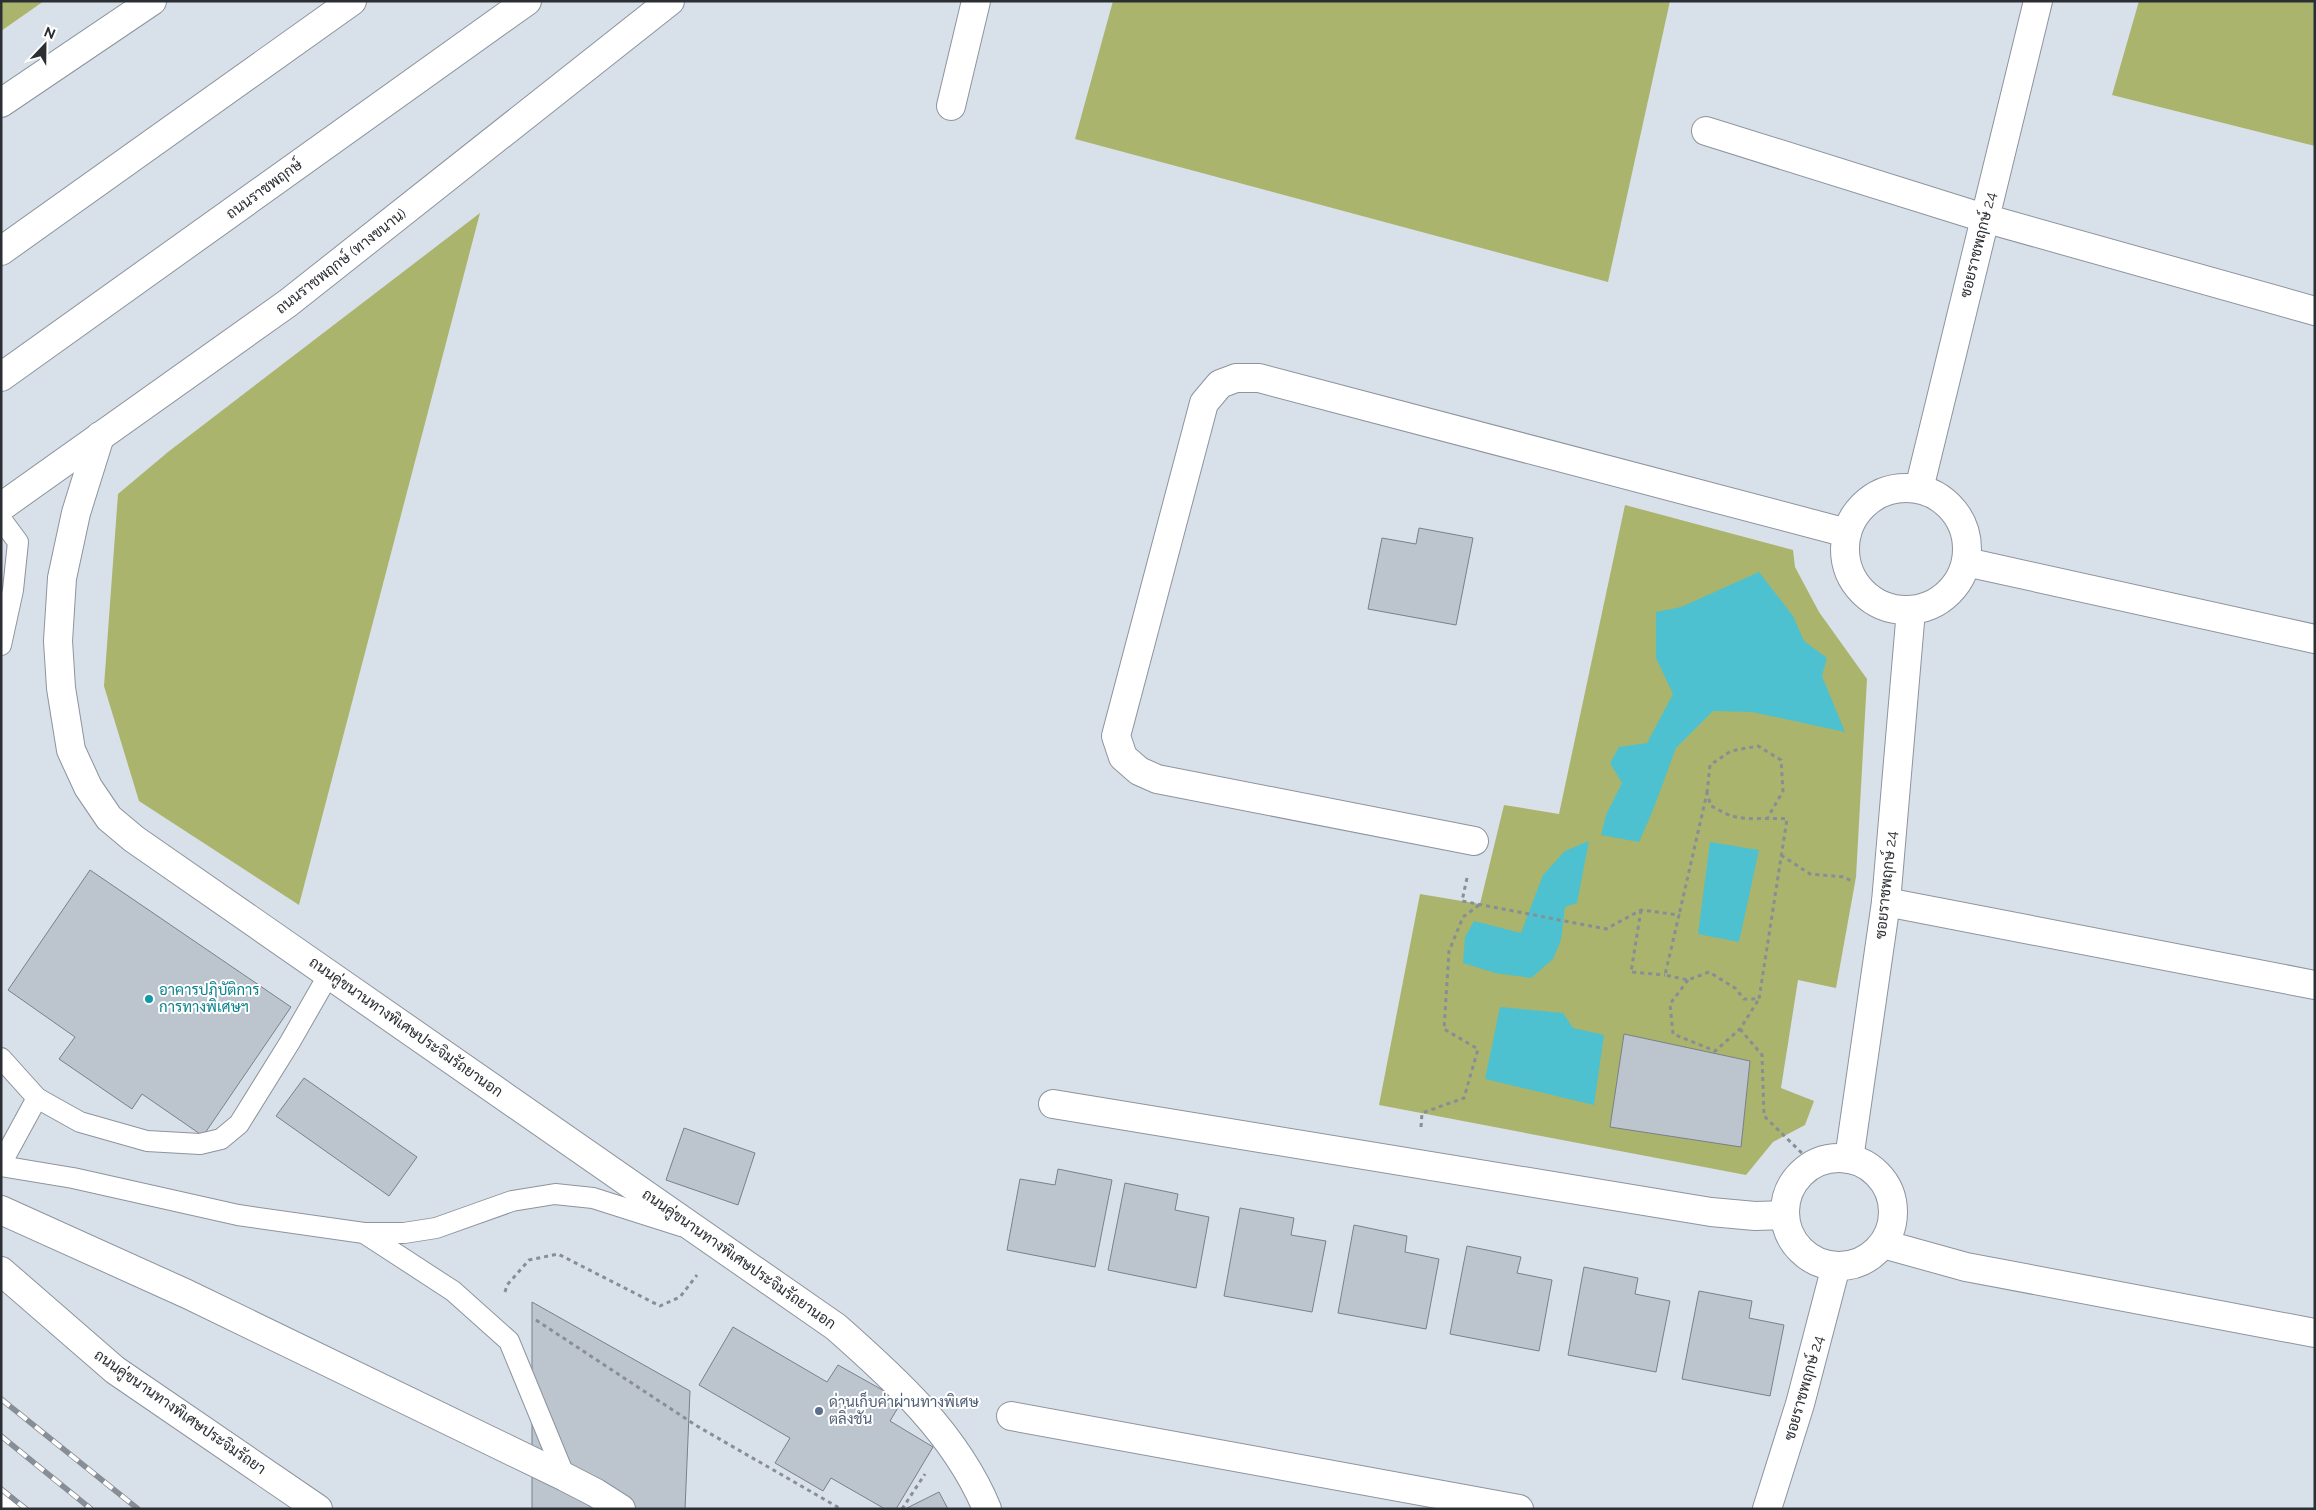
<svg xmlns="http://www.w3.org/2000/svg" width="2316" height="1510" font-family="Raleway,Sarabun,sans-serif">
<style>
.green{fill:#aab46c}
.water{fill:#4dc1cf}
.building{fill:#bcc4ce;stroke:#798089}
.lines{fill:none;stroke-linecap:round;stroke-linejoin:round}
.service-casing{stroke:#8d949e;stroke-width:22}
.minor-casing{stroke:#8d949e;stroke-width:30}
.secondary-casing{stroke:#8d949e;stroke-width:30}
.primary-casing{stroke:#8d949e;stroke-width:30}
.motorway-casing{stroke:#8d949e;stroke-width:30}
.path{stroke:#888e95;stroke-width:3;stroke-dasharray:4 4;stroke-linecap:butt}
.service{stroke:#fff;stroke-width:20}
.minor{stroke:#fff;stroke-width:28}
.secondary{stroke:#fff;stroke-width:28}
.primary{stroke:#fff;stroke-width:28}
.motorway{stroke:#fff;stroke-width:28}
.rail-casing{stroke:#888e95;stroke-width:5.5}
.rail{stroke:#fff;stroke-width:4;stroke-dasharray:11;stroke-linecap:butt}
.culture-dot{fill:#0f9aa8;stroke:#fff;stroke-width:2}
.service-dot{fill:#5c6f8a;stroke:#fff;stroke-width:2}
.labels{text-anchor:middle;stroke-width:4;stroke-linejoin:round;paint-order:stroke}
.street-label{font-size:15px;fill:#2b2e32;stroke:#fff}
.culture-label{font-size:15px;fill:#0d838f;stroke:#fff;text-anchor:start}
.service-label{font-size:15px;fill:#4e5e75;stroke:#fff;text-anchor:start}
</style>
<rect width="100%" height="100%" fill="#d8e0ea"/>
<g class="green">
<path d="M1,1H44L1,31Z"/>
<path d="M1113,1H1670L1608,282L1075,139Z"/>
<path d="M2139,1H2315V146L2112,95Z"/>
<path d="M480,213L299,905L139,801L104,686L118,494L168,452Z"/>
<path d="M1625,505L1793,550L1795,567L1819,612L1867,679L1856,877L1836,988L1798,980L1781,1088L1814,1101L1805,1125L1773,1142L1746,1175L1379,1105L1420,894L1480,904L1504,805L1559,814Z"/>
</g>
<g class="water">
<path d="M1759,572L1793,616L1804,641L1827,658L1822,676L1845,732L1752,712L1713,711L1676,748L1653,810L1639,842L1601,835L1606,815L1622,783L1610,763L1619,747L1647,743L1673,694L1656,658V612L1681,607Z"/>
<path d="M1589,841L1577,903L1565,907L1561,940L1553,959L1531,978L1495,973L1463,963L1465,937L1474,921L1521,933L1543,875L1565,851Z"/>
<path d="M1710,842L1759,850L1739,942L1698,934Z"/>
<path d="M1500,1007L1563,1013L1573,1028L1604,1035L1594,1105L1485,1079Z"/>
</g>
<g class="building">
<path d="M1419,528L1473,538L1456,625L1368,609L1382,538L1416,544Z"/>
<path d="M90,870L291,1007L203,1136L142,1094L132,1109L59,1059L75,1037L8,990Z"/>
<path d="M1624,1034L1750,1061L1741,1147L1610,1127Z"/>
<path d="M304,1078L417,1157L389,1196L276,1116Z"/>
<path d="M684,1128L755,1153L738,1205L666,1180Z"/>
<path d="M1058,1169L1112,1180L1095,1267L1007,1250L1020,1179L1055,1185Z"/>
<path d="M1125,1183L1178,1194L1175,1210L1209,1217L1196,1288L1108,1270Z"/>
<path d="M1240,1208L1294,1218L1291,1235L1326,1241L1312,1312L1224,1296Z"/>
<path d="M1354,1225L1407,1236L1405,1252L1439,1259L1426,1329L1338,1313Z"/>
<path d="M1467,1246L1521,1257L1517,1273L1552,1280L1539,1351L1450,1334Z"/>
<path d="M1584,1267L1638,1278L1635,1294L1670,1301L1656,1372L1568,1355Z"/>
<path d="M1699,1291L1752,1301L1749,1318L1784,1325L1770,1396L1682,1379Z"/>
<path d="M532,1302L690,1391L685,1509H532Z"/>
<path d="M733,1327L827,1382L838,1365L902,1401L890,1421L933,1447L896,1509H885L831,1478L823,1491L775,1463L790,1438L699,1385Z"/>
<path d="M939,1492L948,1509H905Z"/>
</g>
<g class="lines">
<g class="service-casing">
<g id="service">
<path d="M1,519L18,542L13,590L1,645"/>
<path d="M1,1058L37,1098"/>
<path d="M1,1164L37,1098L80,1122L147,1141L200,1144L221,1139L239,1124L290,1042L329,974"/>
<path d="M1,1166L73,1178L238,1215L364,1233H404L436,1228L512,1201L555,1194L593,1198L681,1226"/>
<path d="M364,1233L453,1291L509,1341L565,1477"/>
</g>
</g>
<g class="minor-casing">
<g id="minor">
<path d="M951,106L976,1"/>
<path d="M1706,131L1984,218L2315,311"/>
<circle cx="1906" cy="549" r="61"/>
<path d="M1919,489L2038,1"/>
<path d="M1966,562L2315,639"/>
<path d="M1474,841L1157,779L1139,771L1123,757L1116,736L1204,403L1220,384L1236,378H1259L1847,533"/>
<path d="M1886,902L2315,985"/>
<path d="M1053,1104L1711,1212L1755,1216L1785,1215"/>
<circle cx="1839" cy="1212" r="54"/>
<path d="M1849,1159L1886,902L1911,610"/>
<path d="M1883,1244L1966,1267L2315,1333"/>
<path d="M1011,1416L1519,1509"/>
<path d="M1767,1509L1800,1404L1836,1266"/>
</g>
</g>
<g class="secondary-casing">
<g id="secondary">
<path d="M1,103L152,1"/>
<path d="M100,436L76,513L62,578L58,641L61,688L71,750L88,787L109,818L134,839L836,1327C895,1379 956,1434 987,1509"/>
<path d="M1,507L288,303L670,1"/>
<path d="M1,1271L115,1370L318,1509"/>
</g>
</g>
<g class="primary-casing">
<g id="primary">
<path d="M1,251L352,1"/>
<path d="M1,377L527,1"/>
</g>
</g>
<g class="motorway-casing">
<g id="motorway">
<path d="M1,1210L187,1294L565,1477L596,1493L621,1509"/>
<path d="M1,1505L6,1509"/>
</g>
</g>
<g class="path">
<path d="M1707,793L1710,765L1731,751L1758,746L1781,760L1783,791L1768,817"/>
<path d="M1781,855L1810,874L1845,877L1851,881"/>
<path d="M1467,878L1462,901L1606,929L1641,910L1679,915L1665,975L1688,980L1709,972L1735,988L1744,999H1759L1787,819C1769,817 1750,821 1732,816C1725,814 1718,809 1711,806L1707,793L1679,915"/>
<path d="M1641,910L1631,972L1665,975"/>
<path d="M1688,980L1670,1004L1673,1034L1715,1051L1740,1029L1759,999"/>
<path d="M1740,1029L1762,1055L1764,1116L1811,1162"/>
<path d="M1421,1127L1422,1113L1464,1098L1478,1049L1444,1029L1449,951L1463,917L1479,905"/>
<path d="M505,1292L507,1285L529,1260L558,1254L660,1306L680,1297L697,1275"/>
<path d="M536,1320L697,1426L841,1509"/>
<path d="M902,1509L925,1474"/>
</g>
<use href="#service" class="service"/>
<use href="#minor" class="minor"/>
<use href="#secondary" class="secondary"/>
<use href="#primary" class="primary"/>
<use href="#motorway" class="motorway"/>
<g class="rail-casing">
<g id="rail">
<path d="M1,1399L138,1509"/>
<path d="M1,1436L91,1509"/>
<path d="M1,1489L26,1509"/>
</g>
</g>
<use href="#rail" class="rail"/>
</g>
<circle class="culture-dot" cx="149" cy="999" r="5"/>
<circle class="service-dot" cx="819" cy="1411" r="5"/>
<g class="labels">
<g class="street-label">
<text transform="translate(264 189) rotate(-36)" y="5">ถนนราชพฤกษ์</text>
<text transform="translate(1978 245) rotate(-76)" y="5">ซอยราชพฤกษ์ 24</text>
<text transform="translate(341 261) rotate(-38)" y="5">ถนนราชพฤกษ์ (ทางขนาน)</text>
<text transform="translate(1886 885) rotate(-84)" y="5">ซอยราชพฤกษ์ 24</text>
<text transform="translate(406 1027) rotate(35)" y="5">ถนนคู่ขนานทางพิเศษประจิมรัถยานอก</text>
<text transform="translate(739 1259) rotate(35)" y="5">ถนนคู่ขนานทางพิเศษประจิมรัถยานอก</text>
<text transform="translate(1804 1388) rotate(-74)" y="5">ซอยราชพฤกษ์ 24</text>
<text transform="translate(180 1412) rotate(35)" y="5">ถนนคู่ขนานทางพิเศษประจิมรัถยา</text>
</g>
<g class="culture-label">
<text x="159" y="995">อาคารปฏิบัติการ<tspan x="159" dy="17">การทางพิเศษฯ</tspan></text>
</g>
<g class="service-label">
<text x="829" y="1407">ด่านเก็บค่าผ่านทางพิเศษ<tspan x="829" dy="17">ตลิ่งชัน</tspan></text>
</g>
</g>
<rect width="2316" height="1510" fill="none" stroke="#2b2e32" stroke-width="5"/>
<g transform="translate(45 45) rotate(22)" stroke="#ffffff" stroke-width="4" paint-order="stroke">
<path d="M0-4L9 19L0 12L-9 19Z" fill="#2b2e32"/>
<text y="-8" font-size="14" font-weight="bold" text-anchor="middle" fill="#2b2e32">N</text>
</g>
</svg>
